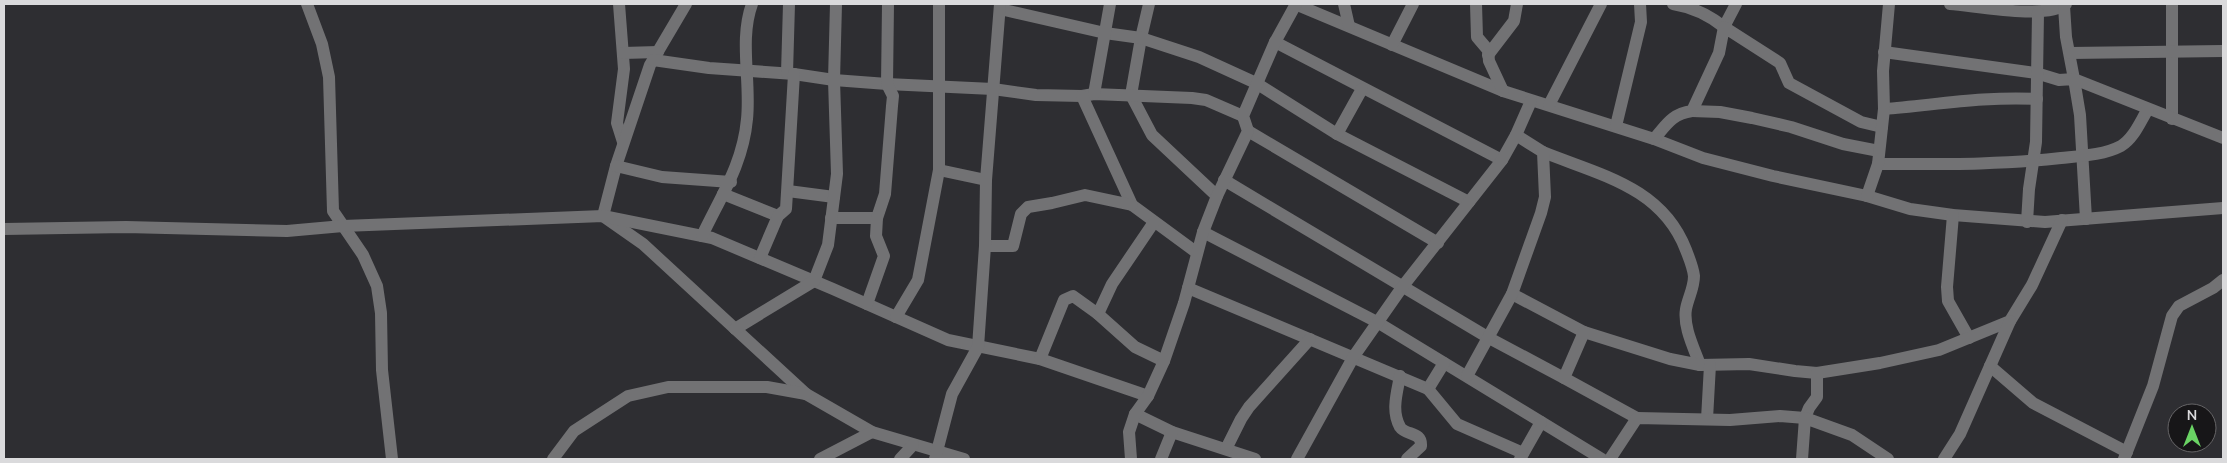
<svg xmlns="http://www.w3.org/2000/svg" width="2227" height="463" font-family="'Nunito Sans',sans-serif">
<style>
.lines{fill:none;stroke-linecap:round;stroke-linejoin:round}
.minor{stroke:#727274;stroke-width:12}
</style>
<rect width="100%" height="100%" fill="#2e2e32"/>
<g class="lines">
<g class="minor">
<path d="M307,4L322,44L329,77L333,211L363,255L377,286L381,313L382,370L392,459"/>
<path d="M619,4L624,69L617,123L623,142"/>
<path d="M686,4L650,65L616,166L603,216L643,244L806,394L872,432L964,459"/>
<path d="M1149,4L1141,38L1131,95L1152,135L1217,196"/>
<path d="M1295,4L1503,91L1654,139L1703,158L1773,176L1867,196L1910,209L1953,215L2045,222L2223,208"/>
<path d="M1344,4L1349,26"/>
<path d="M1476,4L1477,37L1488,50L1489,61L1503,91"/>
<path d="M1673,4C1692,7 1709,15 1724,27L1736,4"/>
<path d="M1950,4C1977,6 2045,20 2066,4"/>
<path d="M2172,4V119"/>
<path d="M2064,6L2066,37L2074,79L2223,138"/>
<path d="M1000,9L1105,33L1141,38L1199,57L1256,83L1337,134L1469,202"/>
<path d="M1275,42L1502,160"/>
<path d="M1392,45L1413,4"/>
<path d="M1884,52L2036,73L2059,80L2074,79L2080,115L2086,219"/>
<path d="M623,53L658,52"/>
<path d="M2070,53L2223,51"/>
<path d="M1488,55L1514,21L1517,4"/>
<path d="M653,60L709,68L794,74L834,80L887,84L993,89L1036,95L1082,96L1094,94L1192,98L1206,100L1243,116"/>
<path d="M787,73L789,4"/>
<path d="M1094,94L1110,4"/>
<path d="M1082,96L1132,205L1196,252"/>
<path d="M1549,105L1601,4"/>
<path d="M1884,109C1935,105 1986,96 2037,99"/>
<path d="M1692,111L1720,112L1752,118L1791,127L1843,144L1879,151"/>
<path d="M1616,126L1641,22L1640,4"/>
<path d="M1248,131L1438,243"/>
<path d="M1337,134L1362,89"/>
<path d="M1654,139C1667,124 1672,114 1692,111L1719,53L1724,27L1780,63L1789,83L1861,122L1882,127"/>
<path d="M1543,152C1600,175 1662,187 1686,250C1689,258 1693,267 1694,276C1694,288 1688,298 1686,309C1683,327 1694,348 1700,365"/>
<path d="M1878,164C1940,164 2000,165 2061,158C2081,156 2104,155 2121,146C2134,138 2140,122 2148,109"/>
<path d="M616,166L662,177L731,182"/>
<path d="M939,170L986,180"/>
<path d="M1224,180L1489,338L1564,378"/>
<path d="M788,191L834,197"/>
<path d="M723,194L778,216"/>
<path d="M1867,196L1878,164L1884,109L1883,71L1889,4"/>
<path d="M1953,215L1947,287L1948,301L1969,338"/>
<path d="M831,218H877"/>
<path d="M2027,222L2029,189L2036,142L2038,13"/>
<path d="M4,229L126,227L287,231L343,226L603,216L712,238L833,289L948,340L1040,359L1148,396"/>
<path d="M1203,232L1377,322L1602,459"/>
<path d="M702,236C721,196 743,164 747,119C751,81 739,40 752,4"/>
<path d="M985,246H1013L1021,214L1028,207L1052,203L1085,195L1132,205"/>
<path d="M760,258L778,216L786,209L794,74"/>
<path d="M1188,288L1428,389L1444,363"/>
<path d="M1512,294L1584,332L1670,359L1700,365L1749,364L1795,371L1817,373L1880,363L1939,350L2010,321L2032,285L2062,220"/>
<path d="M867,304L884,256L876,236L877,218L885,194L892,106L893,96L887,84L888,4"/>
<path d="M1098,314L1135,347L1164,361"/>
<path d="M896,317L918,280L939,170V4"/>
<path d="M735,329L814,281L828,245L837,174L834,80L836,4"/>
<path d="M1584,332L1564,378L1637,418"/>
<path d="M1040,359L1064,300L1073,296L1098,314L1112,284L1154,222"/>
<path d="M1990,366L2033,403L2127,452"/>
<path d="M1400,376C1397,393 1391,411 1400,427C1406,436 1422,431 1421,446L1407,459"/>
<path d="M1467,376L1512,294L1541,213L1545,197L1543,152L1516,135"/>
<path d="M1428,389L1457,424L1523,453"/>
<path d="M1135,414L1172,432L1255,459"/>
<path d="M1707,419L1710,365"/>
<path d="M1226,449L1241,419L1249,407L1310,339"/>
<path d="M553,459L574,431L628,396L668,387H767L806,394"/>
<path d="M820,459L872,432"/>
<path d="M900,459L913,445"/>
<path d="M935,459L952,394L978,347L985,246L986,180L1000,4"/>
<path d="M1131,459L1129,432L1135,414L1148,396L1164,361L1184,303L1203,232L1217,196L1248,131L1243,116L1275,42L1296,4"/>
<path d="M1161,459L1172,432"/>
<path d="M1297,459L1354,356L1403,286L1502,160L1516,135L1531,101"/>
<path d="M1520,459L1541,422"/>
<path d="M1610,459L1637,418L1730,420L1780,416L1805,418L1809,408L1817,397V373"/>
<path d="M1802,459L1805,418L1852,435L1888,459"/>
<path d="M1944,459L1960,434L2010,321"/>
<path d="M2124,459L2153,386L2172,316L2179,306L2213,288L2223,280"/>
</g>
</g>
<rect width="2227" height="463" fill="none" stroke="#dadadc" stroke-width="10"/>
<g transform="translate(2192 428)"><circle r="24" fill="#171618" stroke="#656466"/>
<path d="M0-4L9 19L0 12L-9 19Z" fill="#6ad364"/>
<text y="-8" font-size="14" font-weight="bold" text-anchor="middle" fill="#dadadc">N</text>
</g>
</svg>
